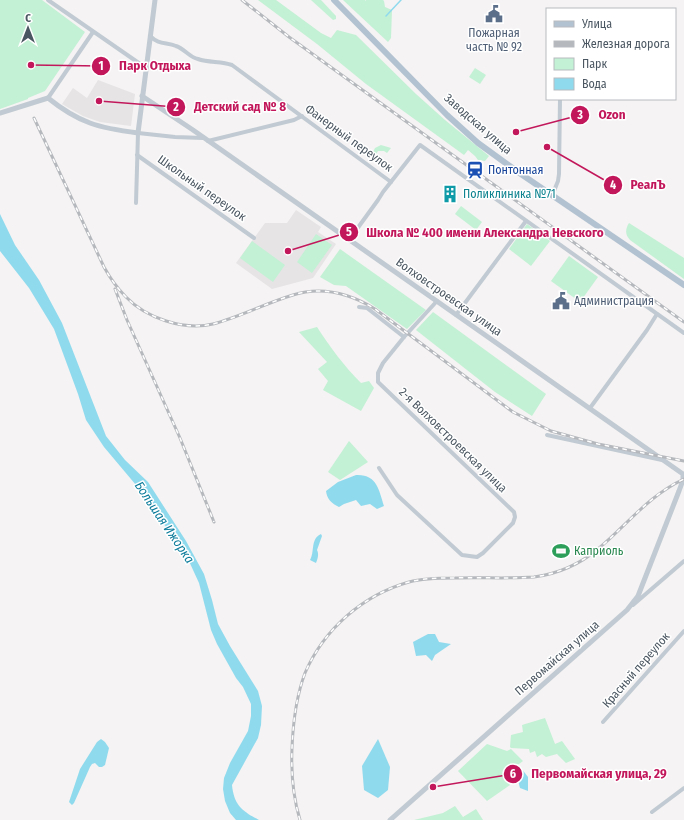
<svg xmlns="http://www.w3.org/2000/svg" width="684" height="820" font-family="'Fira Sans Condensed',sans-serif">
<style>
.education{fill:#e6e4e5}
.green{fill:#c3f1d5}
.water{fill:#90daee}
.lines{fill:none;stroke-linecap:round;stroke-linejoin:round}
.stream{stroke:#90daee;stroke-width:1.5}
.minor{stroke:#c1cad2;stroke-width:4}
.tertiary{stroke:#c1cad2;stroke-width:5}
.primary{stroke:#b3c2d1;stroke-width:6}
.rail-casing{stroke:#b5b8bd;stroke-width:3}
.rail{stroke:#fff;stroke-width:1.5;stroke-dasharray:4.5;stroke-linecap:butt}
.labels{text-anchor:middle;stroke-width:3;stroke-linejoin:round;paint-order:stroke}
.service-label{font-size:12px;fill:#4e5e75;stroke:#fff}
.street-label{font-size:12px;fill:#4a5661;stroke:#fff}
.transit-label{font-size:12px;fill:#164399;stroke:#fff;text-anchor:start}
.culture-label{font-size:12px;fill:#0d838f;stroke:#fff;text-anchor:start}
.leisure-label{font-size:12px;fill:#27864d;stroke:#fff;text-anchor:start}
.water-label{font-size:13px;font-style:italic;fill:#0c7c9b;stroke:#fff}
.leader{fill:none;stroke:#c2185b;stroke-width:1.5}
.callout-dot{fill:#c2185b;stroke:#fff;stroke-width:1.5}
.mark-label{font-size:12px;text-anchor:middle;font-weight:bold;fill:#fff}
.callout-label{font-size:13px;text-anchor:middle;font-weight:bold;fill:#c2185b;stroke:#fff;stroke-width:3;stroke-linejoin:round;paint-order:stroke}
</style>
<rect width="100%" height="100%" fill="#f5f3f3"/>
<g class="education">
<path d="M98,80L135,94L131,126L100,122L83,116L62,104L73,88L87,98Z"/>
<path d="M296,210L321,227L318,232L336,244L313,278L272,289L236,263L265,223H287Z"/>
</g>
<g class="green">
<path d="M0,0H42L85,32L45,91L28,98V99L0,109Z"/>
<path d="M258,0H276L321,33L331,38L337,30L356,35L416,94L445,120L489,156L485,161L478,160L475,156L468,150L464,155L366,84L317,44Z"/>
<path d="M311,0H321L336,16V19L333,20Z"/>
<path d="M343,0H365L366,1V0H383L384,1L385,7L392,10L391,38L388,42Z"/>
<path d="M475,68L486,75L480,84L469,77Z"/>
<path d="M381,145L391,148L387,153L384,151H378L376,154L373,152L375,148Z"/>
<path d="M461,206L482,222L476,230L455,214Z"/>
<path d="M629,223L684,258V279L630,240C625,234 625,230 629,223Z"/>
<path d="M527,224L550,241L531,266L509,249Z"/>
<path d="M316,234L332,245L312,273L297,262Z"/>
<path d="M252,241L285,265L273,282L240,258Z"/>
<path d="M340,249L426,310L407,329L346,286L334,285L320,277Z"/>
<path d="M569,256L598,277L580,302L551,281Z"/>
<path d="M433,312L546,394L532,416L495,392L416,330Z"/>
<path d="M317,327C330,347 344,366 361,383L369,381L374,388L361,411L323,390L328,381L318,369L327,362L299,332Z"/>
<path d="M349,441L368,462L340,480L328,472Z"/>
<path d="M545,718L555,744L562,741L575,759L566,763L557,754L546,757L542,754L537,757L535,751L530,753L529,749L511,748L510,747L511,735L523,732L522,725Z"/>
<path d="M487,744L507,751L511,749L523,761L503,776L510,785L487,801L458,771Z"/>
<path d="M455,806L463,817L476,809L483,820H414L443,813Z"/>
</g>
<g class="water">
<path d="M0,214L15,245L39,280L62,323L106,436L125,460L148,482L186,541L204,574L212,600L218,624L230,646L258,691L262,706L261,725L258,738L232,785C234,805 242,811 259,820H236L230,813L225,801L223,789L224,778L230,763L248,731L251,716V704L243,687L236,678L217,644L211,630L199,583L188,559L141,491L104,447L86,420L78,394L54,329L29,288L0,251Z"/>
<path d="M356,475C377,474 379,490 384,506L377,509L370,504L361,506L356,500L344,504L339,507C331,503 327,499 326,491L338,482Z"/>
<path d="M321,534L322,536L317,550C319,554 318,558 316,563L310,560C315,552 310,539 321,534Z"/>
<path d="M428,634H435L439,642L451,644L435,655L432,661L426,655L416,656L413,642Z"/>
<path d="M101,739L105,742L109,748L105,765L102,767H99L95,763L92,764L90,767L74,803L72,805L69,802L80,769L97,742Z"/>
<path d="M378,739L390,767L388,790L378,798L364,790L362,766Z"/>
<path d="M521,768L528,777V791L520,788L517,777Z"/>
</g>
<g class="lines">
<path class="stream" d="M386,16L401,0"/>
<g class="minor">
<path d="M48,0L146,68"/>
<path d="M150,36C159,45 166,42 176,46C185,49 189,57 198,59C209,63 221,61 232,65L391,182"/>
<path d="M48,98L93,32"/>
<path d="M208,141L294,120L302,116"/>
<path d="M137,155L254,238"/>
<path d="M552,196L558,181L559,174L560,99"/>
<path d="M136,203L138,133L175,137L203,138"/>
<path d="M349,240L378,200L383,192L420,145L684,333"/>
<path d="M359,307L367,308L404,337"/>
<path d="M456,315L526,221"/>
<path d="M590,408L647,330L657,314"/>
<path d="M547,435L662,460"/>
<path d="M379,468L397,495L462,555L477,557L483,553L513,523L515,517L514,512L378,382V373L383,363L404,337L437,301"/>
<path d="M633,605L684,561"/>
<path d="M603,722L684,631"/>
<path d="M652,812L684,788"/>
</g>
<g class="tertiary">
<path d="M142,96L193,130L683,474V480L679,491L638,596L627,610L390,820"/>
<path d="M0,113L48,98C79,123 99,128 138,133L155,0"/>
</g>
<path class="primary" d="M334,0L447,115L478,143L518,172L684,285"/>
<g class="rail-casing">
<g id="rail">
<path d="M242,0L289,37L684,322"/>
<path d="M34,118L104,267C110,278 117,288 126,297C146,318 184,331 213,324C240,317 266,303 293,295C322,286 349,293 375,309L513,412L551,431L598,444L684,461"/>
<path d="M115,289L127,320L180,438L214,522"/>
<path d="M300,820C293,797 291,772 292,748C293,723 296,697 305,673C324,629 363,595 409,582C424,578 440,578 455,578C481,577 507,579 534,577C557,574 580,564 598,549C627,525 649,495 684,479"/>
</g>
</g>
<use href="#rail" class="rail"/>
</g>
<defs>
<g id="civic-bare" transform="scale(1.38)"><path d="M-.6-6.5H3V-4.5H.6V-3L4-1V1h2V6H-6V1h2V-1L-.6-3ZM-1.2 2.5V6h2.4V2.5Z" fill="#5c6f8a" stroke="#fff" stroke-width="2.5" paint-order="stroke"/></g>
<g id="station-bare" transform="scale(1.38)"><path d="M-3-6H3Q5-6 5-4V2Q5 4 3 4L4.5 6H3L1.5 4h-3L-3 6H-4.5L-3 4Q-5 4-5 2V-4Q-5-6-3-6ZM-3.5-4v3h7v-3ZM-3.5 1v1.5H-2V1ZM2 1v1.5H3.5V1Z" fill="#1a4fb4" stroke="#fff" stroke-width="2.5" paint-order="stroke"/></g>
<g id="building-bare" transform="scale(1.38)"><path d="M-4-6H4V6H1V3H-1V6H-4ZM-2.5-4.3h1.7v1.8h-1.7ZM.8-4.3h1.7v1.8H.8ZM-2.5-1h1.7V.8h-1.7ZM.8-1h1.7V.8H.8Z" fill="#0f9aa8" stroke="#fff" stroke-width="2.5" paint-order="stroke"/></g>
<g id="stadium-bare" transform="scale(1.38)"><path d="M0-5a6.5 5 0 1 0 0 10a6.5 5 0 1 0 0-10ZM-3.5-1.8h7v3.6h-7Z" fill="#2e9e5b" stroke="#fff" stroke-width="2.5" paint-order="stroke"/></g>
</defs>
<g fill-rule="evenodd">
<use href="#civic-bare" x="494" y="14"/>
<use href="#station-bare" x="475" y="170"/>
<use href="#building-bare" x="450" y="194"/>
<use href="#civic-bare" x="561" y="301"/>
<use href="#stadium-bare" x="561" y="551"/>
</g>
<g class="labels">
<g class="service-label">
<text x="494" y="37">Пожарная<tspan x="494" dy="14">часть № 92</tspan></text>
<text x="574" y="305" text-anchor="start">Администрация</text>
</g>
<g class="street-label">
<text transform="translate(478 124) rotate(41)" y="4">Заводская улица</text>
<text transform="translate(349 138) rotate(36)" y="4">Фанерный переулок</text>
<text transform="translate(202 188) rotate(35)" y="4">Школьный переулок</text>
<text transform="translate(449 297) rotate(35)" y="4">Волховстроевская улица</text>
<text transform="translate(453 440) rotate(44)" y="4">2-я Волховстроевская улица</text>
<text transform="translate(557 658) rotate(-41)" y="4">Первомайская улица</text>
<text transform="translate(636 670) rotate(-49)" y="4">Красный переулок</text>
</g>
<g class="transit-label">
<text x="488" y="174">Понтонная</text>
</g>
<g class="culture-label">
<text x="463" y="198">Поликлиника №71</text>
</g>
<g class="leisure-label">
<text x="574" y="555">Каприоль</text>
</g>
<g class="water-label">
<text transform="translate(165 522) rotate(56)" y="5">Большая Ижорка</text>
</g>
</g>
<path class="leader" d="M31 65L101 66M99 101L176 107M516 132L580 115M547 147L613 185M288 251L349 232M433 787L513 774"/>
<g class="callout-dot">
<circle cx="31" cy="65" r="4"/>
<circle cx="99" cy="101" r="4"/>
<circle cx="516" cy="132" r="4"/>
<circle cx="547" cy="147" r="4"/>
<circle cx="288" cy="251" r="4"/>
<circle cx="433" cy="787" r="4"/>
<circle cx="101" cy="66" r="10"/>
<circle cx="176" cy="107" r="10"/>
<circle cx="580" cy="115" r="10"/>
<circle cx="613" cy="185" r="10"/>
<circle cx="349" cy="232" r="10"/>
<circle cx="513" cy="774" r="10"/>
</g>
<g class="mark-label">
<text x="101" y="70">1</text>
<text x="176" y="111">2</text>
<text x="580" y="119">3</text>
<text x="613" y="189">4</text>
<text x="349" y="236">5</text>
<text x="513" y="778">6</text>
</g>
<g class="callout-label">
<text x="155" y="70">Парк Отдыха</text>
<text x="240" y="111">Детский сад № 8</text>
<text x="612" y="119">Ozon</text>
<text x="648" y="189">РеалЪ</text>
<text x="485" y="237">Школа № 400 имени Александра Невского</text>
<text x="599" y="778">Первомайская улица, 29</text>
</g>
<rect x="546" y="8" width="130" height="92" fill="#ffffff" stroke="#b7bbc0"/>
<rect x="554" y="21" width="20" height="6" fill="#b3c2d1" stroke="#b7bbc0"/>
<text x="582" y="28" font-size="12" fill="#4a5661">Улица</text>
<rect x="554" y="41" width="20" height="6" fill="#b5b8bd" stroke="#b7bbc0"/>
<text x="582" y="48" font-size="12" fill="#4a5661">Железная дорога</text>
<rect x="554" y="58" width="20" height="12" fill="#c3f1d5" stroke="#b7bbc0"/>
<text x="582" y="68" font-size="12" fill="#4a5661">Парк</text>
<rect x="554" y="78" width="20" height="12" fill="#90daee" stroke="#b7bbc0"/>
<text x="582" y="88" font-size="12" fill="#4a5661">Вода</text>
<g transform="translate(28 28)" stroke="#ffffff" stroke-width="3" paint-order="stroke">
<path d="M0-3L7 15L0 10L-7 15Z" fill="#4a5661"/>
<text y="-6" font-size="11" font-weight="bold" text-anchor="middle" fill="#4a5661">С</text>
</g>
</svg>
